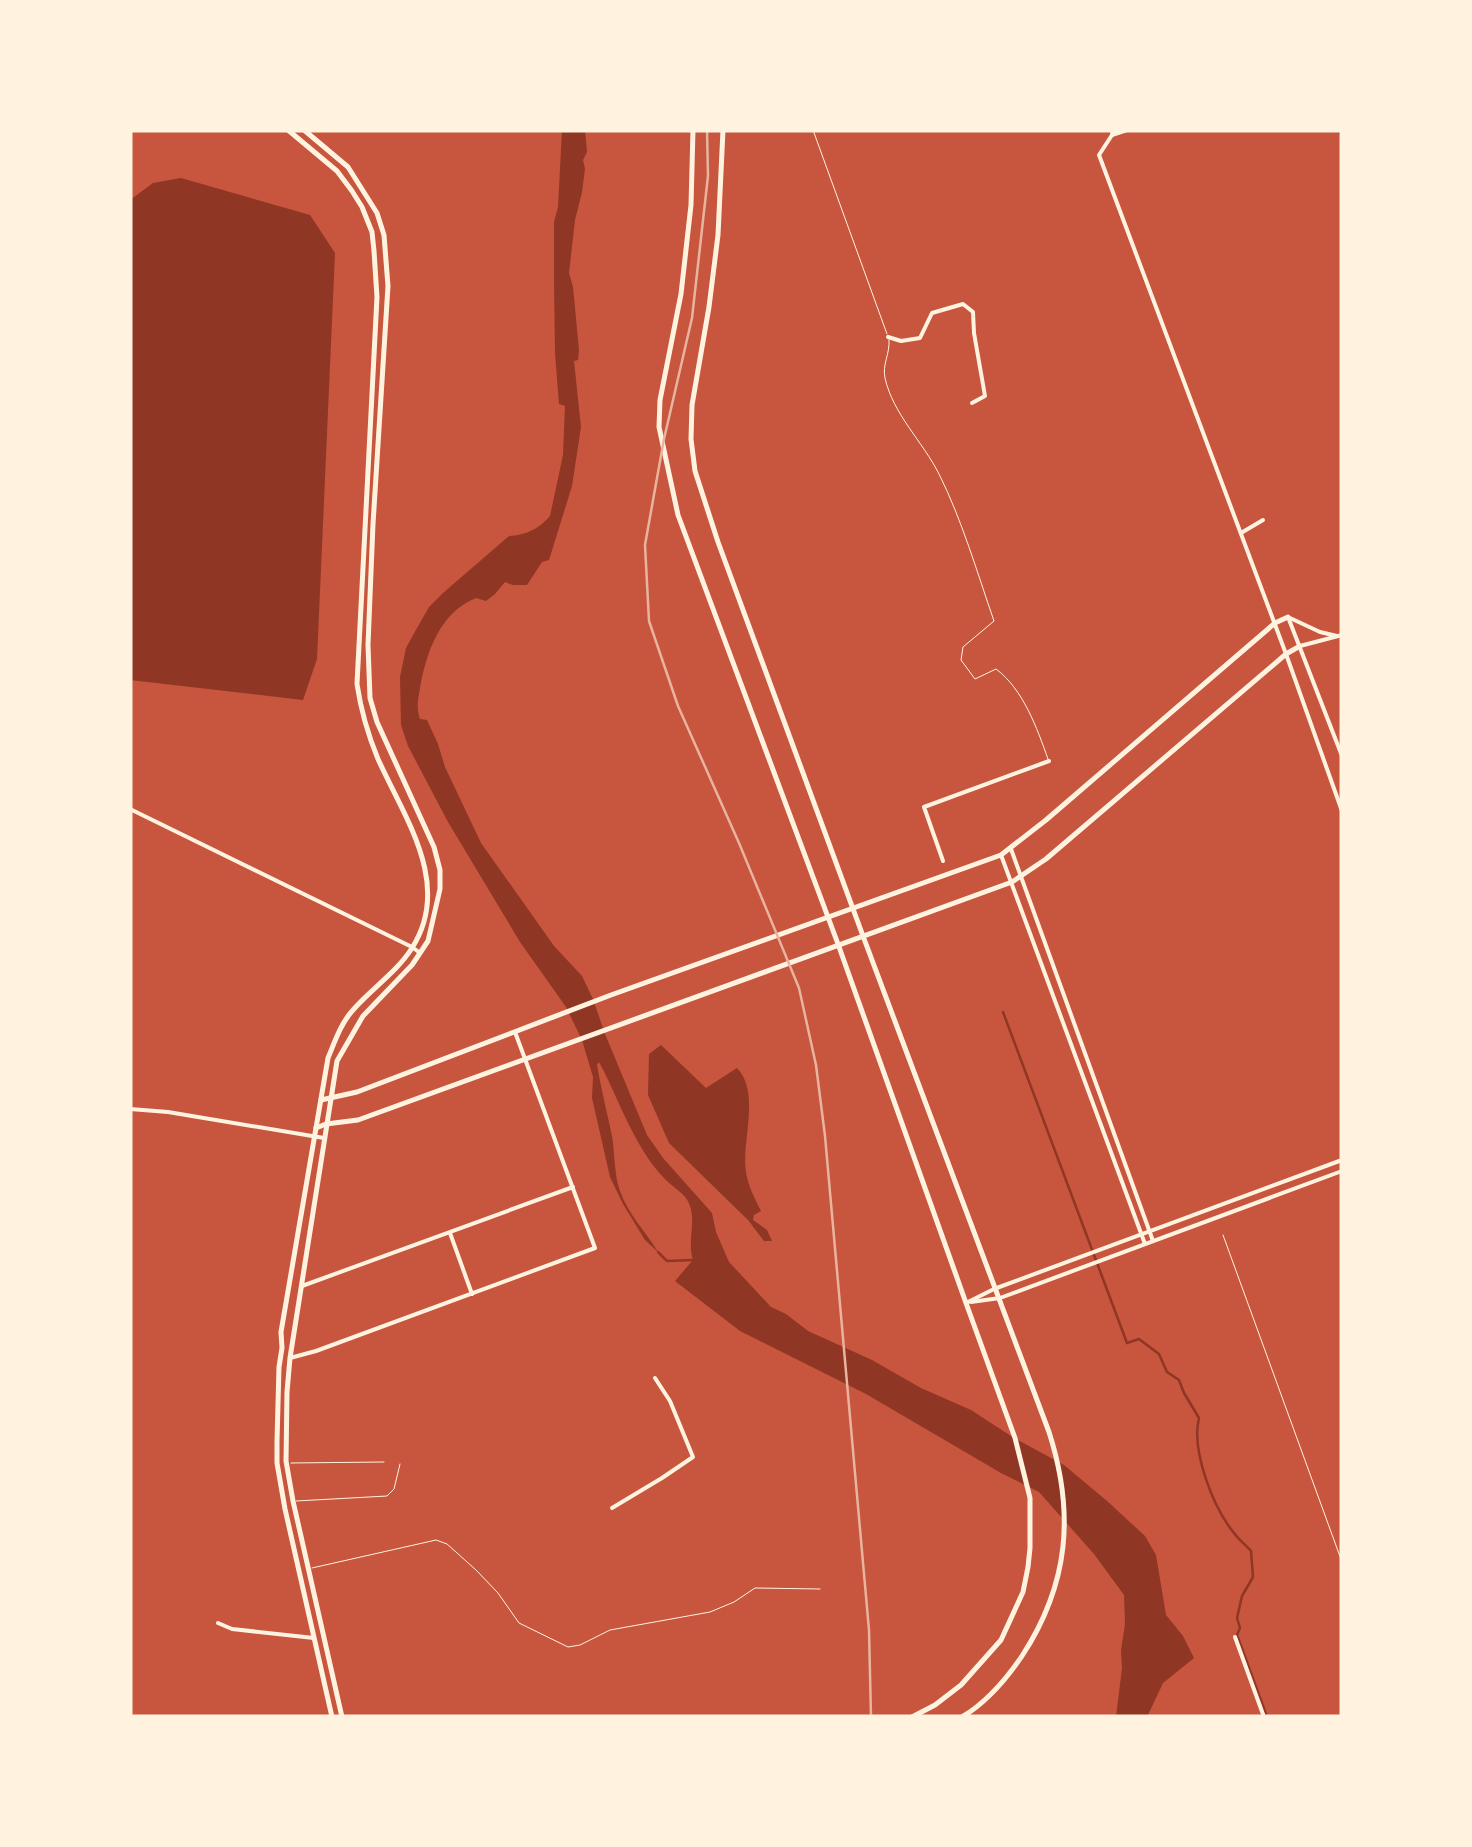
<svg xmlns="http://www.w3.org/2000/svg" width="1472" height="1847" font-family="'Varela Round',sans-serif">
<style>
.water{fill:#8f3625}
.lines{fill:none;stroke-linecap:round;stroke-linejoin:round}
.stream{stroke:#8f3625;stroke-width:2.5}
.path{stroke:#fff3e0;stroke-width:1}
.service{stroke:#fff3e0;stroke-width:1}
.minor{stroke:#fff3e0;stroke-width:4}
.tertiary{stroke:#fff3e0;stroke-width:5}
.secondary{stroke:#fff3e0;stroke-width:5}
.rail{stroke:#e9b49f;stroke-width:2.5}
</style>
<rect width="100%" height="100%" fill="#c8553d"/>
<g class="water">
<path d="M562,130H585L587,152L583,160L585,169L582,192L575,220L569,273L573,287L579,350L578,360L574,361L581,427L572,486L549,560L542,562L527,585H513L505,582L495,594L486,601L476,598C440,612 426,653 420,688C418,700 416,707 420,719L427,720L438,744L445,767L481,843L554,946L582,976L593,999L605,1034L647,1135L663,1158L712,1213L716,1232L729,1262L771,1307L786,1314L808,1331L872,1360L921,1388L971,1410L1014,1438L1064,1465L1107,1501L1145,1536L1156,1555L1166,1615L1183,1636L1194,1658L1163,1683L1147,1717H1116L1122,1668L1121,1650L1125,1624L1124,1595L1094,1554L1039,1492L1001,1473L866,1394L740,1331L675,1281L693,1260C687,1242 696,1223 690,1206C687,1194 672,1187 664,1178C633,1145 620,1101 599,1062L597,1065C601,1089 607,1112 612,1136C615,1154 614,1174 620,1191C628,1214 646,1232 658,1252L645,1240L623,1204L610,1177L592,1098L593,1077L582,1040L566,1007L520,942L448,822L408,746L401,725L400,677L406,648L417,628L429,607L443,593L509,536C526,535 539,529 550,516L563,455L565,406L559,404L555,353L554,281V222L558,207Z"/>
<path d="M181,178L310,215L335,253L317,659L303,700L130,680V200L153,183Z"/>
<path d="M661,1045L706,1088L737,1068C761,1093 741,1142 746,1172C748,1186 755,1199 761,1211L754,1215L753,1220L767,1230L772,1241H764L748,1220L669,1143L648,1095L649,1054Z"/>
</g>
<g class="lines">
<g class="stream">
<path d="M1339,130L1342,137"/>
<path d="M1003,1012L1127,1343L1139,1339L1159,1354L1167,1372L1179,1380L1184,1393L1199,1418C1191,1451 1213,1507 1234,1533C1239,1540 1246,1545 1251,1551L1253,1577L1242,1596L1237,1618L1240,1628L1237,1635L1267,1717"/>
<path d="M658,1252L667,1261L693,1260"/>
</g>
<path class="path" d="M1223,1235L1342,1562"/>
<g class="service">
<path d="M813,130L887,334"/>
<path d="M889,340C890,354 882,365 885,378C893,414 923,442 939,474C962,520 977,572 994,621L963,647L961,660L975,679L996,669C1023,689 1037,728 1048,759"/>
<path d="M291,1463L384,1462"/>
<path d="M296,1501L387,1496L394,1489L400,1464"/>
<path d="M312,1568L436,1540L447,1544L476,1570L498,1593L519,1623L568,1647L580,1645L610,1630L710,1612L734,1602L755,1588L820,1589"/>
</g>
<g class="minor">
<path d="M1113,130L1112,135L1099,155L1286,654L1342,811"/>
<path d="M1112,135L1127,130"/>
<path d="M888,337L901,341L920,338L932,313L963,304L973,312L974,333L985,396L972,403"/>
<path d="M1241,533L1263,520"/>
<path d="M1288,617L1342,756"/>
<path d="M1290,618L1320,632L1337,636"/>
<path d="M1300,646L1342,635"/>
<path d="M130,809L412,947L420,953"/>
<path d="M1011,849L1153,1241"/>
<path d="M1001,855L1145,1244"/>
<path d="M943,861L924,807L1049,761"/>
<path d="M130,1109L168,1112L324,1138"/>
<path d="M450,1233L472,1294"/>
<path d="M302,1286L573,1187"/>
<path d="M971,1302L1000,1298L1342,1171"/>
<path d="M966,1303L994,1289L1342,1160"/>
<path d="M290,1358L316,1351L595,1248L515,1032"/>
<path d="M612,1508L662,1478L693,1457L670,1401L655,1378"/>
<path d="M218,1623L232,1629L314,1638"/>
<path d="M1235,1637L1264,1717"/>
</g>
<g class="tertiary">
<path d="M693,130L691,205L681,294L660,400L659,427L678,515L838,944L966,1303L1015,1438L1030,1498V1548L1028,1567L1023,1592L1001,1640L961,1685L935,1705L912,1717"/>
<path d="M723,130L718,235L709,307L692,405L691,439L695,471L718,542L863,936L1049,1432C1075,1513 1069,1584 1022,1656C1005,1681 987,1702 962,1717"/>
<path d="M321,1100L357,1092L611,995L1001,855L1046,820L1275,623L1288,617"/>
<path d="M316,1128L326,1124L358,1120L1012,882L1046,859L1286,654L1300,646"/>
</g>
<g class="secondary">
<path d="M288,130L337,171L352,191L362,207L372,232L374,251L377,297L357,684C361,711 368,735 378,759C404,817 453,884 412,948C397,972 371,989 353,1010C341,1023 335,1041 328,1058L281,1332L282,1348L279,1367L277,1441V1463L285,1509L332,1717"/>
<path d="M304,130L348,167L377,213L384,235L388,286L373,524L368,645L370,698L377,722L434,847L440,870V889L428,941L412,965L363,1016L337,1061L290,1358L287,1392L286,1461L293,1501L342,1717"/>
</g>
<path class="rail" d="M707,130L708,176L692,318L664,439L645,545L649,621L678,706L739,843L799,988L816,1065L825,1136L869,1630L871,1717"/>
</g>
<rect width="1472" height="1847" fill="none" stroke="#fff3e0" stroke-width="265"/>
</svg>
